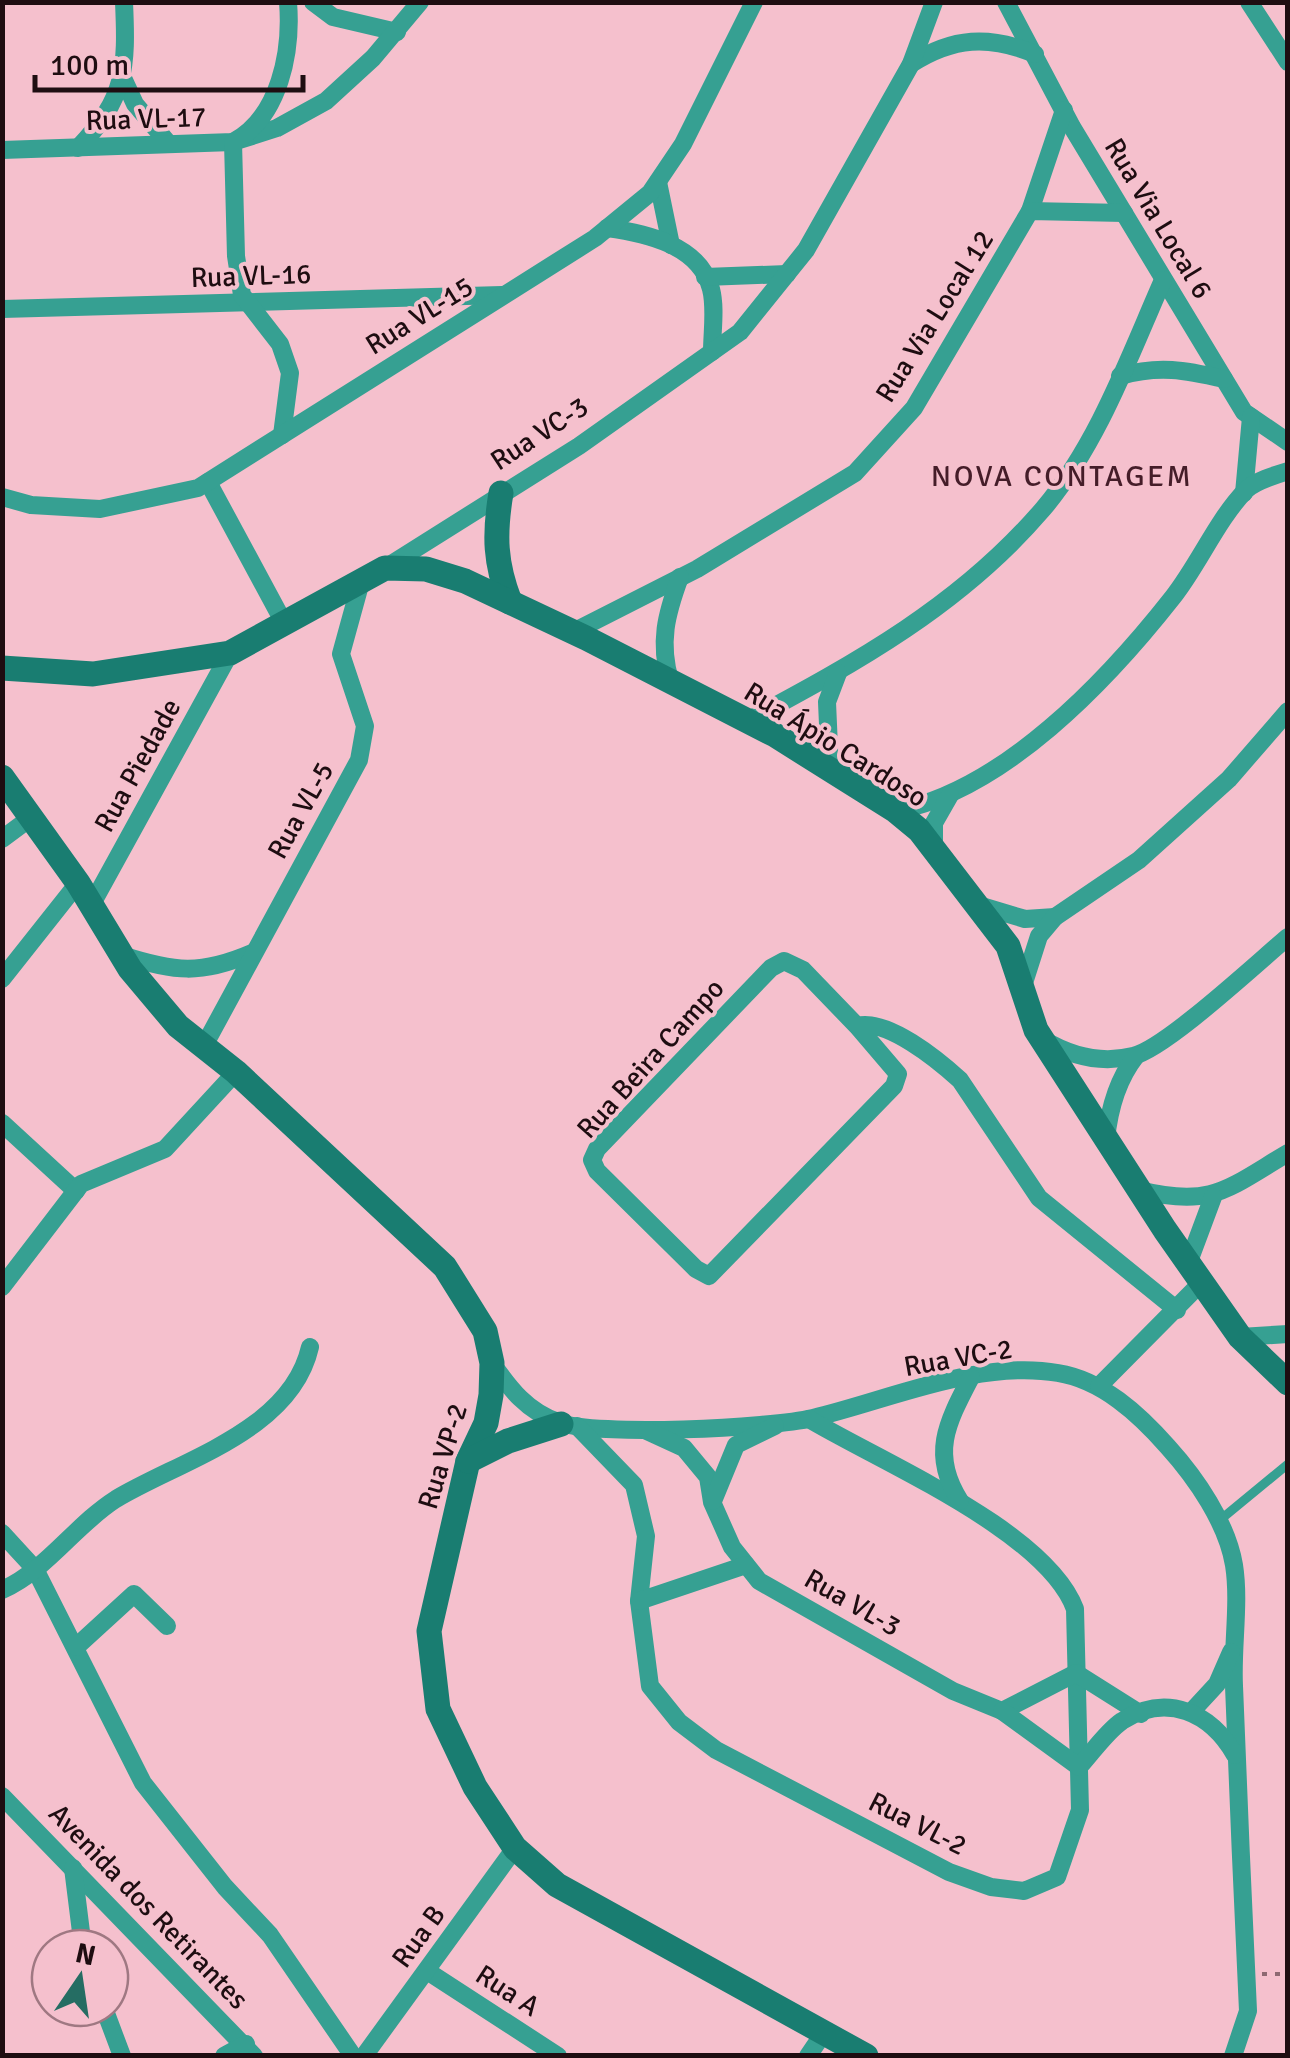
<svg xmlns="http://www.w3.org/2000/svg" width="1290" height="2058" font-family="Signika,sans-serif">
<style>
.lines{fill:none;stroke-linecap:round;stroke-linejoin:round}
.path{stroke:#8d6972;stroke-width:4;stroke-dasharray:5 8;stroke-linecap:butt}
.lane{stroke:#36a092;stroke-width:9}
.street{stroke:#36a092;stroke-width:18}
.secondary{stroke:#197d71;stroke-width:25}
.labels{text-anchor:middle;stroke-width:8;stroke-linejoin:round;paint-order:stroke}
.street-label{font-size:28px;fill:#1e0d11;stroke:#f5c0cd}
.neighbourhood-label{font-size:30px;letter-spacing:2.5px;fill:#451d29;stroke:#f5c0cd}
</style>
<rect width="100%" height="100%" fill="#f5c0cd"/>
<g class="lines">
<path class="path" d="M1262,1974H1288"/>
<path class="lane" d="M1220,1520L1288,1464"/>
<g class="street">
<path d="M313,2L333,17L397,32"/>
<path d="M1006,2L1072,127L1244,412L1288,442"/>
<path d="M1249,2L1288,62"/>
<path d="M911,64C953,37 989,35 1035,54"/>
<path d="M123,78L135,104L169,144"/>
<path d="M78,148C126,98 127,68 124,2"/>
<path d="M2,150L233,142L277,128L326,101L373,58L420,2"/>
<path d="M658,182L671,245"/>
<path d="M1030,211L1064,110"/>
<path d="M607,228C645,233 700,245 711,289C716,308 712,332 712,352"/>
<path d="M705,277L787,274"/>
<path d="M2,309L502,295"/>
<path d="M1120,376C1159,365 1185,370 1224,379"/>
<path d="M282,435L290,373L280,344L242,295L236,256L233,142C280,117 292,51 288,2"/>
<path d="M208,482L284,623"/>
<path d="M1244,493L1251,417"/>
<path d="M2,497L31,505L100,509L198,488L595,238L650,193L683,144L754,2"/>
<path d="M385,568L579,446L740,332L806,250L911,64L934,2"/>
<path d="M573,632L697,569L855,473L914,408L1030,211L1124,213"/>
<path d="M670,681C659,642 666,615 680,577"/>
<path d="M747,721C856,663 961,605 1043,509C1098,444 1129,357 1163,280"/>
<path d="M830,770L827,702L838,673"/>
<path d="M896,811C1004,790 1107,681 1173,597C1199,564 1217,520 1246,490C1255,481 1275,475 1288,471"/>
<path d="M2,839L33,816"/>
<path d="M934,849V823L950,795"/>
<path d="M92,904L230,653"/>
<path d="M978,905L1025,919L1055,917"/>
<path d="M122,955C174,972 201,975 252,953"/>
<path d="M2,979L78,883"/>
<path d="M1023,986L1039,936L1055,917L1139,860L1229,779L1288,711"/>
<path d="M857,1026L898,1074L894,1086L709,1276L696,1269L597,1171L592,1160L597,1149L771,968L784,961L803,970L857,1026C887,1018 938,1060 960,1080L1039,1198L1177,1310"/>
<path d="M1044,1040C1071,1056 1101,1064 1133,1056C1165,1049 1258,962 1288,937"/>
<path d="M204,1046L359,760L365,726L341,654L360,585"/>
<path d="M2,1123L76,1191"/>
<path d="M1106,1140C1109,1110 1117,1080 1136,1056"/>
<path d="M1139,1190C1212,1208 1227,1189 1288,1153"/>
<path d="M1188,1264L1213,1197"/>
<path d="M2,1287L81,1184L165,1149L236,1072"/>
<path d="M1240,1337L1288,1334"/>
<path d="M492,1363C510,1389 527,1411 558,1422C596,1437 770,1428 813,1418C889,1400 979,1359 1058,1373C1102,1380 1139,1414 1168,1447C1196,1478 1227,1523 1234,1565C1240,1603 1232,1647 1234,1686C1238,1794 1243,1903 1248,2011L1233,2056"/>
<path d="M1099,1386L1201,1283"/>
<path d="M577,1426L634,1485L646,1536L639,1601L650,1686L679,1722L716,1750L949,1872L991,1887L1024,1891L1057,1877L1080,1810L1075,1609C1046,1531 881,1462 809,1419"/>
<path d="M647,1431L684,1448L708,1477L712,1502L732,1547L759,1581L953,1691L1002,1711L1076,1673L1141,1714"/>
<path d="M713,1501L736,1445L775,1426"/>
<path d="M960,1501C930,1454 947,1423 971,1377"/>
<path d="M2,1533L35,1569L143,1783L225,1887L270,1935L353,2056"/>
<path d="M2,1590C47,1570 75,1525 116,1499C181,1460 291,1431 310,1347"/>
<path d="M639,1601L746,1565"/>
<path d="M76,1647L134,1594L167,1626"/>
<path d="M1193,1710L1217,1684L1231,1652"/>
<path d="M1002,1711L1079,1767C1092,1753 1106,1732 1122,1721C1167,1692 1211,1713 1235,1755"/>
<path d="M2,1796L254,2056"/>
<path d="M73,1868L83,1948"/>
<path d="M427,1971L558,2056"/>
<path d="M104,2008L122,2056"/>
<path d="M224,2056L246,2044"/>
<path d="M364,2056L515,1848"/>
<path d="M808,2056L825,2031"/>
</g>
<g class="secondary">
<path d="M501,493C494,535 495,563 510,602"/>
<path d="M2,668L93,674L230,653L385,568L426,569L465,581L586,638L775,735L896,811L919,830L1008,946L1036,1030L1165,1230L1240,1337L1288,1383"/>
<path d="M2,777L78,883L130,969L178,1026L236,1072L445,1267L485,1331L492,1363L491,1395L486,1423L468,1461L429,1631L438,1709L475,1787L515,1848L557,1885L866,2056"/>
<path d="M468,1461L508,1441L561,1424"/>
</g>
</g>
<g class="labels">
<g class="street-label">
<text transform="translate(146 118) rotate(-2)" y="10">Rua VL-17</text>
<text transform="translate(1159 218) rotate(59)" y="10">Rua Via Local 6</text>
<text transform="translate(251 275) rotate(-2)" y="10">Rua VL-16</text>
<text transform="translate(419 315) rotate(-32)" y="10">Rua VL-15</text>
<text transform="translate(934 316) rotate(-58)" y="10">Rua Via Local 12</text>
<text transform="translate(539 433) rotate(-33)" y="10">Rua VC-3</text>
<text transform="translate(836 744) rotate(32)" y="10">Rua Ápio Cardoso</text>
<text transform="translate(137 765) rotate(-61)" y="10">Rua Piedade</text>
<text transform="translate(300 810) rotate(-61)" y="10">Rua VL-5</text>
<text transform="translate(650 1058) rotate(-48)" y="10">Rua Beira Campo</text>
<text transform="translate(958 1357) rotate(-10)" y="10">Rua VC-2</text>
<text transform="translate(442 1456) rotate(-73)" y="10">Rua VP-2</text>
<text transform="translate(853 1602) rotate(30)" y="10">Rua VL-3</text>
<text transform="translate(918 1823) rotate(27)" y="10">Rua VL-2</text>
<text transform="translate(149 1906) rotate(46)" y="10">Avenida dos Retirantes</text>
<text transform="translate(418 1936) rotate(-54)" y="10">Rua B</text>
<text transform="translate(508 1990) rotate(33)" y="10">Rua A</text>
</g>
<g class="neighbourhood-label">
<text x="1062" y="486">NOVA CONTAGEM</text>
</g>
</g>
<rect width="1290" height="2058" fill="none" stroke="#1e0d11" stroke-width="10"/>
<g transform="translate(80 1978) rotate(13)"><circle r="48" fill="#f5c0cd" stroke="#9f7882" stroke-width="2.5"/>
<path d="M0-8L18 38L0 25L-18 38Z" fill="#256d63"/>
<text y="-15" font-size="28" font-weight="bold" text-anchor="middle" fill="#1e0d11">N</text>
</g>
<path d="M35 75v15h268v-15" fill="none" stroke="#1e0d11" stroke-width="5"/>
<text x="50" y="75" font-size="30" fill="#1e0d11" stroke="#f5c0cd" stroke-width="8" paint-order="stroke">100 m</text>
</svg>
